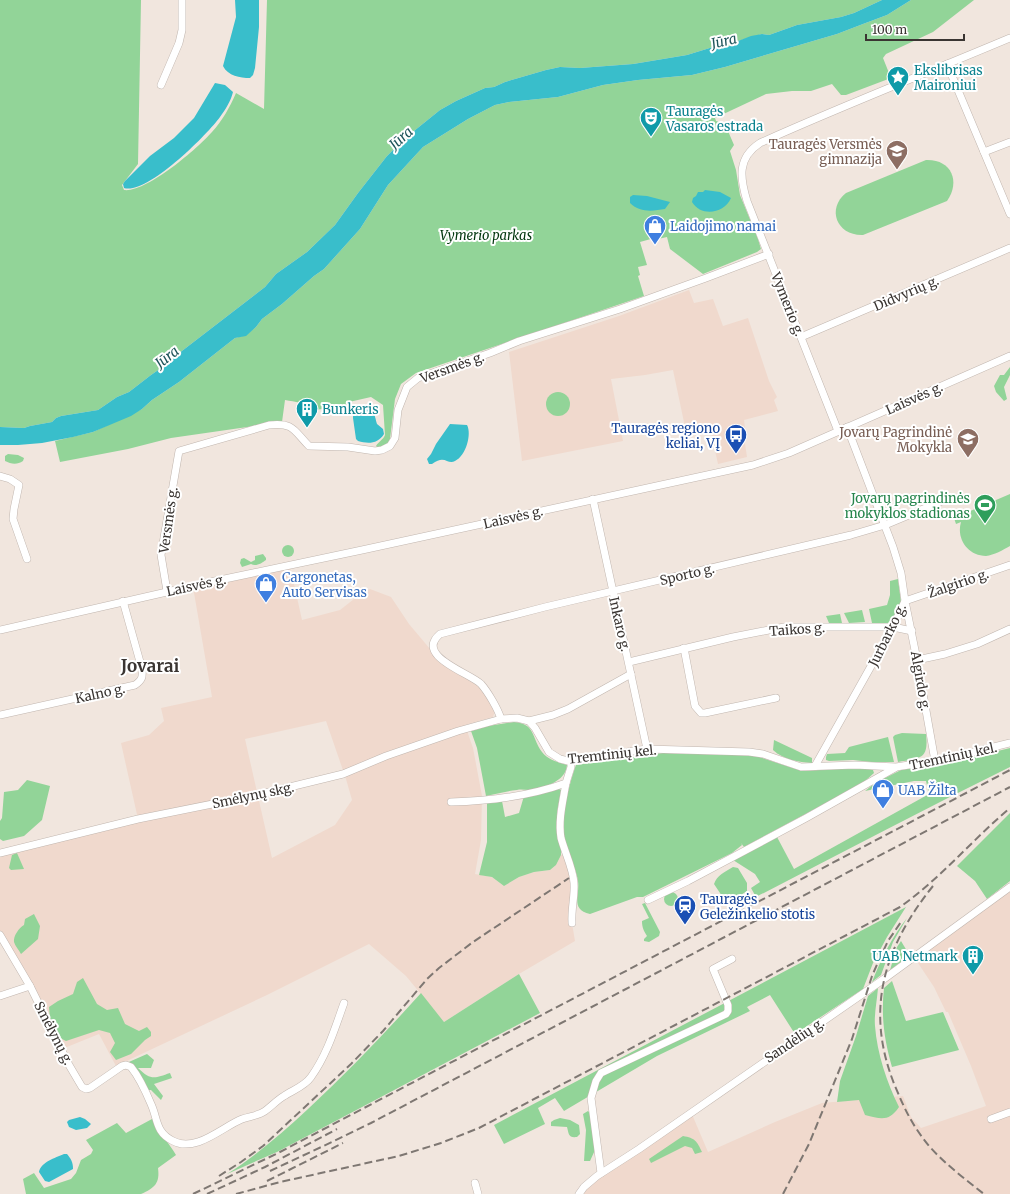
<svg xmlns="http://www.w3.org/2000/svg" width="1010" height="1194" font-family="Merriweather,serif">
<style>
.industrial{fill:#f0d9cd;fill-rule:evenodd}
.green{fill:#92d498}
.water{fill:#39becb}
.lines{fill:none;stroke-linecap:round;stroke-linejoin:round}
.minor-casing{stroke:#c1b6af;stroke-width:8}
.minor{stroke:#fff;stroke-width:7}
.rail{stroke:#7e7772;stroke-width:2;stroke-dasharray:8 4;stroke-linecap:butt}
.labels{text-anchor:middle;stroke-width:4;stroke-linejoin:round;paint-order:stroke}
.culture-label{font-size:13px;fill:#0d838f;stroke:#fff;text-anchor:start}
.education-label{font-size:13px;fill:#785e54;stroke:#fff;text-anchor:end}
.shop-label{font-size:13px;fill:#366cbe;stroke:#fff;text-anchor:start}
.park-label{font-size:13px;font-style:italic;fill:#01360e;stroke:#fff}
.street-label{font-size:13px;fill:#3a3532;stroke:#fff}
.transit-label{font-size:13px;fill:#164399;stroke:#fff;text-anchor:end}
.leisure-label{font-size:13px;fill:#27864d;stroke:#fff;text-anchor:end}
.water-label{font-size:14px;font-style:italic;fill:#1f555b;stroke:#fff}
.district-label{font-size:17px;font-weight:bold;fill:#3a3532;stroke:#fff}
</style>
<rect width="100%" height="100%" fill="#f1e6de"/>
<g class="industrial">
<path d="M689,290L694,303L713,299L723,326L748,318L769,381L777,397L774,400L778,411L744,420L745,428L743,430L747,457L718,464L709,423L685,427L673,370L645,375L611,379L623,441L522,461L509,352L619,316Z"/>
<path d="M290,566L302,620L340,610L363,592L370,589L391,597L409,624L441,662L471,680L480,687L495,711L493,717L465,725L473,748L482,796L481,840L475,874L492,877L504,886L519,877L534,872L550,870L556,865L561,855L566,854L574,881L572,923L575,941L519,974L444,1022L406,976L369,944L267,995L116,1066L99,1034L62,1049L0,935V853L138,819L121,743L149,735L164,721L161,708L212,697L193,587ZM326,721L346,779L352,800L335,825L272,858L245,739Z"/>
<path d="M1010,887V1194H580L584,1188L691,1112L708,1152L775,1122L822,1103L903,1096L911,1117L921,1128L986,1106L971,1066L948,1012H946L934,987L914,957Z"/>
</g>
<g class="green">
<path d="M0,0H141L138,164L122,185L124,190C146,193 197,149 212,132C222,121 230,107 236,93L264,109L267,0H882L854,13L841,17L797,25L769,35L762,34L738,41L732,46L713,47L687,55L633,64L580,68L560,67L546,70L505,82L494,87L485,88L456,101L440,110L409,135L398,145L387,156L358,193L335,225L307,252L276,274L265,287L178,354L164,366L151,375L129,392L117,397L98,410L61,416L56,418L52,422L30,426L24,428L0,427Z"/>
<path d="M911,0H974L933,32L886,54L883,58L891,78L846,95H841L832,84L811,91H792L766,94L715,118L716,121L725,124L734,145L730,151L736,170L740,195L758,239L761,249L757,252L703,274L670,249L667,237L658,239V237L640,242L647,265L638,267L640,275L638,276L644,296L416,373L401,384L395,399L390,439L387,444L378,448L376,446C379,441 383,440 385,435L383,405L371,397L349,402L347,407L312,410C304,402 296,402 285,400L282,422L171,438L128,449L60,462L55,441L93,432L142,409L152,400L179,382L235,338L246,335L256,327L262,319L282,304L314,276L324,269L360,229L388,185L423,147L468,119L495,105L509,102L558,97L603,85L638,80L692,75L725,67L837,34L863,24L887,15Z"/>
<path d="M926,160C951,159 961,181 947,201L863,235C837,236 826,209 846,193Z"/>
<path d="M1010,367V375L1004,387L1007,399L1004,401L996,392L994,386L1000,375H1004Z"/>
<circle cx="558" cy="404" r="12"/>
<path d="M8,454L18,455L24,458L23,461C17,465 11,464 5,461V456Z"/>
<path d="M1010,494V546C1003,550 994,555 986,556C968,556 956,539 961,522L956,524L954,518Z"/>
<circle cx="288" cy="551" r="6"/>
<path d="M263,554L266,558V560C262,563 256,567 251,564L242,567L240,563L241,559L244,558L251,562L255,560V556Z"/>
<path d="M898,579L901,602L890,623H872L869,609L887,605L890,595V581Z"/>
<path d="M862,610L865,622L849,623L844,613Z"/>
<path d="M840,614L842,623H829L826,616Z"/>
<path d="M514,722C536,724 531,737 542,752C548,760 558,762 567,765C566,782 543,788 529,790C525,790 521,789 517,790C506,791 496,794 486,796L477,748L471,731L488,726Z"/>
<path d="M902,733L926,734C929,760 920,758 898,762L893,737L895,735Z"/>
<path d="M888,737L894,762H871L853,760L829,761L826,760V757L827,754L845,753L849,747Z"/>
<path d="M774,740L812,758V763C798,762 784,760 773,750Z"/>
<path d="M1010,748V767C925,809 841,853 756,897L751,888L760,882L755,874L733,860L777,837L794,869L929,794L926,781H914L865,791L875,783L901,770L957,761Z"/>
<path d="M663,753L731,754L756,756L799,770L805,771L848,768L870,769L873,770L874,773L864,782L841,795L744,847L741,843L742,845L732,853L643,897H637L590,914C570,909 580,896 578,881C576,867 567,855 564,841C560,820 569,784 576,765Z"/>
<path d="M27,780L50,786L42,820L24,836L3,841L0,839V821L2,818L4,792L18,790Z"/>
<path d="M559,789L561,790L557,813V829L561,847V855L556,865L550,870L534,872L519,877L504,886L492,877L479,875L487,842V802L502,801L505,817L519,813L524,796L548,792Z"/>
<path d="M1010,813V881L987,899L975,881L957,866Z"/>
<path d="M17,853L24,869L11,870L9,868L12,855Z"/>
<path d="M733,867L738,868L747,883V891L733,900L724,899L714,884C717,875 725,872 733,867Z"/>
<circle cx="671" cy="899" r="7"/>
<path d="M645,903L660,932L659,936L649,942L644,941V939L647,936C644,931 642,928 642,921L649,918L642,904Z"/>
<path d="M906,907L887,937L873,963L863,989L795,1034L770,995L747,1007L750,1011L657,1056L564,1111L555,1098L538,1108L545,1124L504,1144L494,1125Z"/>
<path d="M34,914L40,926L38,939L21,954C19,950 15,946 14,942C13,936 19,928 24,925L25,919Z"/>
<path d="M907,918L893,942L881,975L872,982C881,959 892,937 907,918Z"/>
<path d="M901,941L910,956L890,970L897,947Z"/>
<path d="M519,974L540,1013L277,1152L227,1174C257,1155 282,1133 308,1109C348,1072 385,1033 421,993L444,1022Z"/>
<path d="M83,978L97,1004L107,1010L118,1008L125,1024L139,1031L147,1027L151,1032V1036L145,1040L131,1054L116,1060L110,1052L115,1043L110,1033L99,1030L66,1041L60,1038L50,1019L49,1007L58,1001L73,994L77,982Z"/>
<path d="M892,981L906,1021L943,1012L959,1050L892,1067C884,1039 881,1016 884,988Z"/>
<path d="M878,988C877,1001 874,1014 875,1026C877,1053 887,1083 899,1107C889,1122 881,1119 865,1115L859,1100L837,1102L840,1081L856,1036L868,996Z"/>
<path d="M147,1054L154,1060L151,1068H138C151,1081 155,1078 170,1073L172,1078L154,1084L163,1096L161,1100L151,1090H142L128,1068L122,1065Z"/>
<path d="M588,1111L590,1113L595,1150L590,1161H584L586,1130L583,1114Z"/>
<path d="M560,1118L570,1120L579,1125L580,1134L577,1137C568,1138 569,1134 567,1127L551,1126V1122L554,1120Z"/>
<path d="M152,1119C159,1132 169,1143 176,1155L158,1168C160,1183 155,1188 141,1194H26L23,1179L34,1173L44,1188L71,1179L76,1173L81,1160L91,1154L93,1150L86,1140L117,1123L126,1133Z"/>
<path d="M683,1136C695,1138 697,1141 702,1152L695,1154L692,1148L685,1146L651,1163L649,1159Z"/>
</g>
<g class="water">
<path d="M235,0H259V27L255,68L253,75L250,78C240,78 228,76 223,66L236,17Z"/>
<path d="M882,0H911L887,15L863,24L837,34L725,67L692,75L638,80L603,85L558,97L509,102L495,105L468,119L423,147L388,185L360,229L324,269L314,276L282,304L262,319L256,327L246,336L235,338L179,382L152,400L142,409L131,416L93,432L73,437L42,443L18,445H0V427L24,428L30,426L52,422L56,418L61,416L98,410L117,397L129,392L151,375L164,366L178,354L265,287L276,274L307,252L335,225L358,193L387,156L398,145L409,135L440,110L456,101L485,88L494,87L505,82L546,70L560,67L580,68L633,64L687,55L713,47L732,46L738,41L751,36L762,34L769,35L797,25L841,17L854,13Z"/>
<path d="M215,83L225,85L233,92C231,101 225,110 220,117C207,135 147,195 124,188L123,184L125,181L150,156L174,138L194,118Z"/>
<path d="M705,190L720,192L731,198C724,214 701,217 692,202L693,198L696,196L698,192H703Z"/>
<path d="M633,195L647,196L670,202L665,209C653,211 640,213 630,203V197Z"/>
<path d="M362,408C375,410 374,413 377,424L383,429L384,434C378,444 368,444 358,441L356,439L353,418V412L355,410Z"/>
<path d="M450,424L467,425C472,434 466,456 455,461C447,465 445,454 432,464H429L427,459L431,454L436,444Z"/>
<path d="M80,1117L85,1119L91,1124L87,1128L76,1130L69,1127L67,1122L69,1120Z"/>
<path d="M64,1154H67C71,1159 73,1162 73,1169L49,1182L45,1181L39,1172C41,1162 55,1158 64,1154Z"/>
</g>
<g class="lines">
<g class="minor-casing">
<g id="minor">
<path d="M947,64L1010,214"/>
<path d="M161,85L179,43L182,30V0"/>
<path d="M984,152L1010,142"/>
<path d="M801,337L1010,248"/>
<path d="M838,431L747,201C740,178 737,158 760,143C842,106 927,73 1010,38"/>
<path d="M0,476L10,479L19,485L14,509L13,519L27,559"/>
<path d="M593,499L647,749"/>
<path d="M167,591L161,555L179,451L269,425C294,422 294,431 309,446L348,447L375,451L382,450L390,446L395,438L398,410L407,387L418,378L490,353L519,341L620,309L706,278L769,254"/>
<path d="M0,630L215,581L362,550L753,465L789,453L1010,356"/>
<path d="M684,648L695,706L701,713H705L776,698"/>
<path d="M917,660L945,654L977,644L1010,629"/>
<path d="M629,662L733,637L784,627H893L912,631"/>
<path d="M0,715L135,685C142,680 143,677 142,669L123,601"/>
<path d="M501,719C498,709 488,692 481,684C470,673 414,656 440,634L545,607L851,535L885,525L940,502"/>
<path d="M529,721L553,715L568,709L631,674"/>
<path d="M935,761L917,660L905,601L1010,565"/>
<path d="M815,766L893,627L905,601L901,573L893,547L847,427"/>
<path d="M566,783C563,801 558,820 561,838C565,853 573,868 574,883C575,896 571,909 572,923"/>
<path d="M451,802C489,801 530,796 566,783L571,767V761"/>
<path d="M0,853L138,819L257,795L343,774L386,756L458,731L501,719L517,718L529,721L535,728L549,752L560,759L568,761L647,749L749,752L763,754L801,767L855,765L896,767L941,760L1010,743"/>
<path d="M648,900L688,881L806,818L895,768"/>
<path d="M0,935L30,986L69,1065L82,1087L86,1089L90,1088L122,1066L126,1065L131,1067C139,1077 146,1092 151,1104C158,1119 155,1132 173,1141C196,1153 222,1127 242,1119C250,1116 258,1116 265,1111C272,1106 277,1100 284,1096C293,1090 305,1086 311,1077C327,1055 335,1028 344,1003"/>
<path d="M0,996L30,986"/>
<path d="M991,1119L1010,1112"/>
<path d="M601,1173L591,1098L596,1081L601,1073L726,1014L728,1011V1005L713,969L732,959"/>
<path d="M475,1183L478,1194"/>
<path d="M579,1194L584,1187L597,1176L639,1149L884,979L1010,887"/>
</g>
</g>
<use href="#minor" class="minor"/>
<g class="rail">
<path d="M933,886C884,947 864,1010 895,1086C905,1110 912,1125 929,1146C945,1164 965,1179 984,1194"/>
<path d="M270,1171L332,1142L371,1123L1010,787"/>
<path d="M219,1176L241,1162L263,1146L351,1064L383,1031L427,979L439,968L473,942L569,878"/>
<path d="M267,1181L343,1143"/>
<path d="M193,1194L278,1153L1010,770"/>
<path d="M207,1194L265,1167L337,1129"/>
<path d="M236,1194L280,1182L399,1156L441,1143L479,1128L900,907C941,878 972,840 1010,808"/>
<path d="M783,1194L809,1144L852,1039L872,976L879,960L888,941L901,922"/>
</g>
</g>
<defs>
<g id="sight-pin" transform="scale(1.15)"><path d="M0 17L-7.5 6A9.5 9.5 0 1 1 7.5 6Z" fill="#0f9aa8" stroke="#fff"/><path d="M0-6L1.8-2.2L6-1.7L2.9 1.2L3.7 5.4L0 3.3L-3.7 5.4L-2.9 1.2L-6-1.7L-1.8-2.2Z" fill="#fff"/></g>
<g id="theatre-pin" transform="scale(1.15)"><path d="M0 17L-7.5 6A9.5 9.5 0 1 1 7.5 6Z" fill="#0f9aa8" stroke="#fff"/><path d="M-5-5.5Q0-4 5-5.5V0Q5 5 0 6Q-5 5-5 0ZM-3.3-2.5H-1v1.5H-3.3ZM1-2.5H3.3v1.5H1ZM-2.8 1Q0 5.5 2.8 1Z" fill="#fff"/></g>
<g id="school-pin" transform="scale(1.15)"><path d="M0 17L-7.5 6A9.5 9.5 0 1 1 7.5 6Z" fill="#8d6e63" stroke="#fff"/><path d="M0-5L7-2L0 1L-7-2ZM-4 1L0 2.5L4 1V4Q0 6-4 4Z" fill="#fff"/></g>
<g id="shop-pin" transform="scale(1.15)"><path d="M0 17L-7.5 6A9.5 9.5 0 1 1 7.5 6Z" fill="#3f7fe0" stroke="#fff"/><path d="M-5-2.5h2.3a2.7 3.5 0 0 1 5.4 0H5L5.5 6h-11ZM-1.5-2.5h3a1.5 2.3 0 0 0-3 0Z" fill="#fff"/></g>
<g id="building-pin" transform="scale(1.15)"><path d="M0 17L-7.5 6A9.5 9.5 0 1 1 7.5 6Z" fill="#0f9aa8" stroke="#fff"/><path d="M-4-6H4V6H1V3H-1V6H-4ZM-2.5-4.3h1.7v1.8h-1.7ZM.8-4.3h1.7v1.8H.8ZM-2.5-1h1.7V.8h-1.7ZM.8-1h1.7V.8H.8Z" fill="#fff"/></g>
<g id="bus-pin" transform="scale(1.15)"><path d="M0 17L-7.5 6A9.5 9.5 0 1 1 7.5 6Z" fill="#1a4fb4" stroke="#fff"/><path d="M-5-6H5V4H4V6H2V4H-2V6H-4V4H-5ZM-3.5-4V0h7V-4ZM-3.5 1.2v1.5H-2V1.2ZM2 1.2v1.5H3.5V1.2Z" fill="#fff"/></g>
<g id="stadium-pin" transform="scale(1.15)"><path d="M0 17L-7.5 6A9.5 9.5 0 1 1 7.5 6Z" fill="#2e9e5b" stroke="#fff"/><path d="M0-5a6.5 5 0 1 0 0 10a6.5 5 0 1 0 0-10ZM-3.5-1.8h7v3.6h-7Z" fill="#fff"/></g>
<g id="station-pin" transform="scale(1.15)"><path d="M0 17L-7.5 6A9.5 9.5 0 1 1 7.5 6Z" fill="#1a4fb4" stroke="#fff"/><path d="M-3-6H3Q5-6 5-4V2Q5 4 3 4L4.5 6H3L1.5 4h-3L-3 6H-4.5L-3 4Q-5 4-5 2V-4Q-5-6-3-6ZM-3.5-4v3h7v-3ZM-3.5 1v1.5H-2V1ZM2 1v1.5H3.5V1Z" fill="#fff"/></g>
</defs>
<g fill-rule="evenodd">
<use href="#sight-pin" x="898" y="77"/>
<use href="#theatre-pin" x="651" y="118"/>
<use href="#school-pin" x="897" y="151"/>
<use href="#shop-pin" x="655" y="226"/>
<use href="#building-pin" x="307" y="409"/>
<use href="#bus-pin" x="736" y="435"/>
<use href="#school-pin" x="968" y="439"/>
<use href="#stadium-pin" x="985" y="505"/>
<use href="#shop-pin" x="266" y="584"/>
<use href="#shop-pin" x="883" y="790"/>
<use href="#station-pin" x="685" y="906"/>
<use href="#building-pin" x="973" y="956"/>
</g>
<g class="labels">
<g class="culture-label">
<text x="914" y="75">Ekslibrisas<tspan x="914" dy="15">Maironiui</tspan></text>
<text x="666" y="116">Tauragės<tspan x="666" dy="15">Vasaros estrada</tspan></text>
<text x="322" y="414">Bunkeris</text>
<text x="958" y="961" text-anchor="end">UAB Netmark</text>
</g>
<g class="education-label">
<text x="882" y="149">Tauragės Versmės<tspan x="882" dy="15">gimnazija</tspan></text>
<text x="952" y="437">Jovarų Pagrindinė<tspan x="952" dy="15">Mokykla</tspan></text>
</g>
<g class="shop-label">
<text x="670" y="231">Laidojimo namai</text>
<text x="282" y="582">Cargonetas,<tspan x="282" dy="15">Auto Servisas</tspan></text>
<text x="898" y="795">UAB Žilta</text>
</g>
<g class="park-label">
<text x="486" y="240">Vymerio parkas</text>
</g>
<g class="street-label">
<text transform="translate(906 293) rotate(-23)" y="5">Didvyrių g.</text>
<text transform="translate(788 304) rotate(68)" y="5">Vymerio g.</text>
<text transform="translate(452 367) rotate(-20)" y="5">Versmės g.</text>
<text transform="translate(914 398) rotate(-24)" y="5">Laisvės g.</text>
<text transform="translate(513 517) rotate(-13)" y="5">Laisvės g.</text>
<text transform="translate(168 520) rotate(-82)" y="5">Versmės g.</text>
<text transform="translate(687 574) rotate(-13)" y="5">Sporto g.</text>
<text transform="translate(958 583) rotate(-19)" y="5">Žalgirio g.</text>
<text transform="translate(196 585) rotate(-12)" y="5">Laisvės g.</text>
<text transform="translate(620 624) rotate(77)" y="5">Inkaro g.</text>
<text transform="translate(797 629) rotate(-4)" y="5">Taikos g.</text>
<text transform="translate(887 635) rotate(-64)" y="5">Jurbarko g.</text>
<text transform="translate(921 681) rotate(80)" y="5">Algirdo g.</text>
<text transform="translate(100 693) rotate(-12)" y="5">Kalno g.</text>
<text transform="translate(612 754) rotate(-6)" y="5">Tremtinių kel.</text>
<text transform="translate(953 756) rotate(-12)" y="5">Tremtinių kel.</text>
<text transform="translate(253 795) rotate(-12)" y="5">Smėlynų skg.</text>
<text transform="translate(54 1033) rotate(63)" y="5">Smėlynų g.</text>
<text transform="translate(794 1040) rotate(-34)" y="5">Sandėlių g.</text>
</g>
<g class="transit-label">
<text x="720" y="433">Tauragės regiono<tspan x="720" dy="15">keliai, VĮ</tspan></text>
<text x="700" y="904" text-anchor="start">Tauragės<tspan x="700" dy="15">Geležinkelio stotis</tspan></text>
</g>
<g class="leisure-label">
<text x="970" y="503">Jovarų pagrindinės<tspan x="970" dy="15">mokyklos stadionas</tspan></text>
</g>
<g class="water-label">
<text transform="translate(724 41) rotate(-13)" y="5">Jūra</text>
<text transform="translate(401 138) rotate(-42)" y="5">Jūra</text>
<text transform="translate(167 357) rotate(-38)" y="5">Jūra</text>
</g>
<g class="district-label">
<text x="150" y="672">Jovarai</text>
</g>
</g>
<path d="M866 34v6h98v-6" fill="none" stroke="#3a3532" stroke-width="2"/>
<text x="872" y="34" font-size="12" fill="#3a3532" stroke="#ffffff" stroke-width="3" paint-order="stroke">100 m</text>
</svg>
